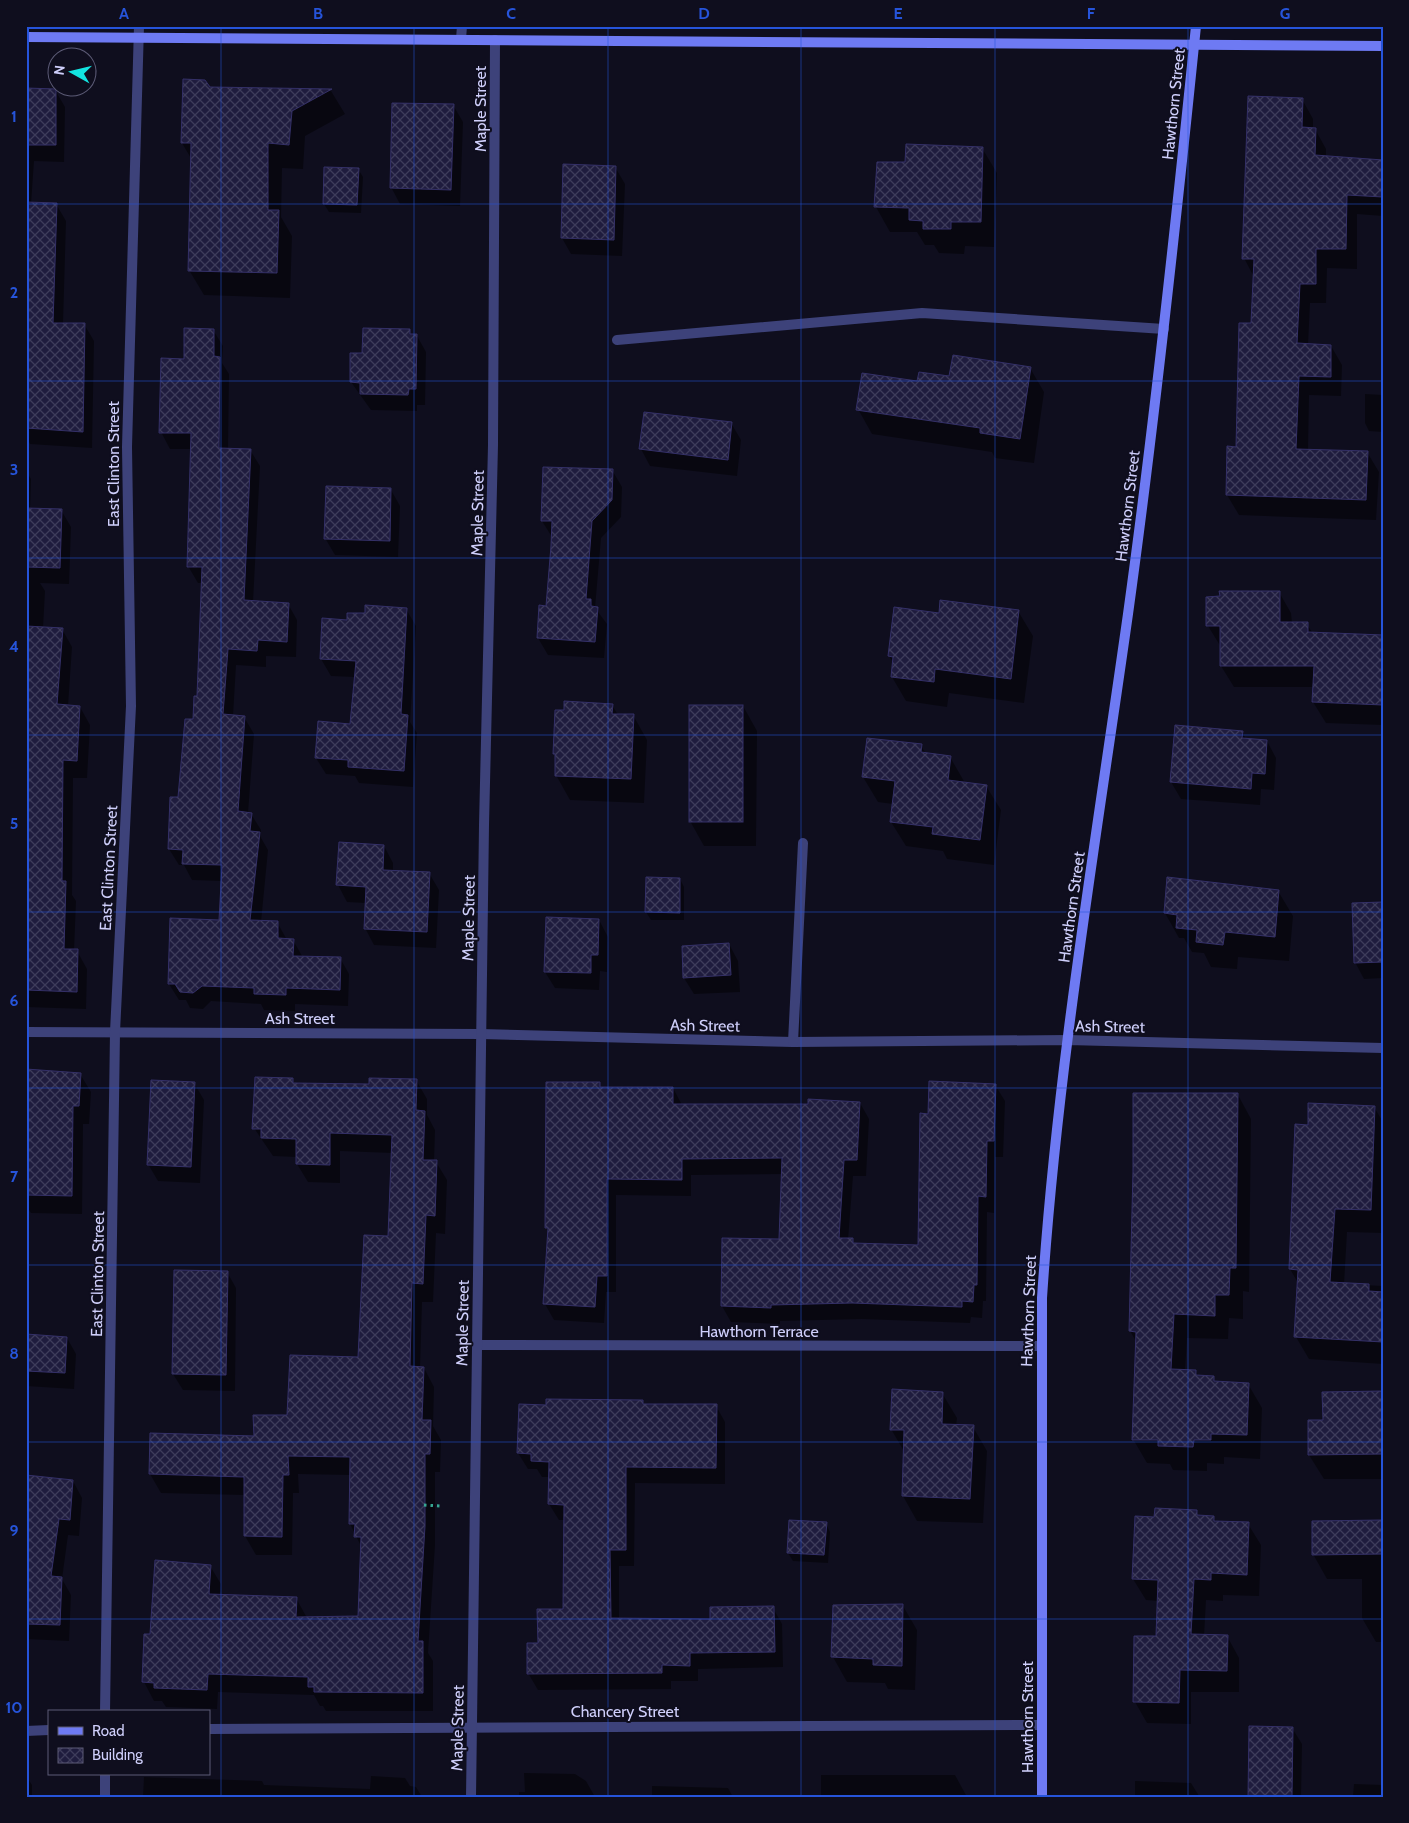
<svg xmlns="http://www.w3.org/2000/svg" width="1409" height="1823" font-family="Cabin,sans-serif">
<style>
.shadow{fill:#0007}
.building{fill:url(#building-cross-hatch);stroke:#343068}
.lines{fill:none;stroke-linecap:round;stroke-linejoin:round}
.path{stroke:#37a794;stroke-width:3;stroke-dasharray:2.5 4;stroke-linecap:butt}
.service{stroke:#3d427a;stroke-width:10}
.minor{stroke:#3d427a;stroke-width:10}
.secondary{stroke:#6e7af3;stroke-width:10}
.grid{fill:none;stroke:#2654da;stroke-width:1;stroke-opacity:0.55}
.labels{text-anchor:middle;stroke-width:4;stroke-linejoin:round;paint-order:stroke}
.street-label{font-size:16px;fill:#cfcffb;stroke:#0f0e1e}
.neatline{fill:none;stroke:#2654da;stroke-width:2}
.grid-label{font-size:16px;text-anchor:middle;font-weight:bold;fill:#2654da}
</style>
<defs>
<pattern id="building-cross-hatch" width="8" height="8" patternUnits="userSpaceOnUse" patternTransform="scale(1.25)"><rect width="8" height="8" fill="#1f1c3e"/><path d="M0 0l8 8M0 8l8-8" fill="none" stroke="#3e3c5b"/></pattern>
</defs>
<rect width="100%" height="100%" fill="#0f0e1e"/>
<g class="shadow">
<path d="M209,88L331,91L345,114L305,136L303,169L282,168L281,217L292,236L290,298L204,295L189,270L192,160L182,143Z"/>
<path d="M26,90H55L65,107L64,162L34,161L31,204H56L66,221L63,324H84L94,341L92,448L30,444L26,437Z"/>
<path d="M1302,99L1313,119V129H1315L1326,149V157L1383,161V216L1357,214V269L1327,268L1326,303H1310L1308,345L1331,346L1342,365L1341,396L1309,395L1308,450L1367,452L1379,472L1376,520L1239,515L1227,495L1237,448L1253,324L1254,277L1244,258Z"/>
<path d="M453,105L463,122L460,206L400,204L391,187Z"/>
<path d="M982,148L997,173L994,247L965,246L964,254L939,253L934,245H925L917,232H890L876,207L906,164Z"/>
<path d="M615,167L625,184L622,256L571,254L562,238Z"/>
<path d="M358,169L363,177L361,213L329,212L324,204Z"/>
<path d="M213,330L223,346L222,363L229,374L228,449L250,450L260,466L253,602L288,604L297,620L296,657L266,656V667L236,665L233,716L244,717L254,734L248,813L251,814L261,830L260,836L268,850L261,922H277L287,940H293L302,956L340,958L349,974L348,1006L295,1004V1011L264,1010L261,1004L211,1001L203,1009L190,1008L186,1000H179L169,984L220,922L222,881L192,880L184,865H179L169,849L198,698L203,583H198L188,566L192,449H170L161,432L186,360Z"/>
<path d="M409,330L412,336H417L426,352L425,405H417V411L371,410L351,382Z"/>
<path d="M1030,368L1044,392L1034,463L995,458L992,452L872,434L858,409L918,383Z"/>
<path d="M1365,394L1383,395V432L1369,431L1365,423Z"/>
<path d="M731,423L741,440L737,476L650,466L641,449Z"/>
<path d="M612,470L622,487L621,517L601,538L595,608L607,624L604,658L548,655L538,638L540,606L548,607L552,537L542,521Z"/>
<path d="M26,471L31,479L30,510H61L71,527L69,584L40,583L45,591L43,628L62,629L72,647L68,706L80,707L90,725L87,778H73L72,895L76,901L74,951H77L87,969L86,1009L26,1007Z"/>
<path d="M391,490L400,506L398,557L335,555L325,538Z"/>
<path d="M1279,592L1291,613L1292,623L1307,624L1313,634L1383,636V725L1326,723L1313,702L1314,687H1234L1221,666V647L1208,626L1221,597Z"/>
<path d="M406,609L416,626L410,722L417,733L413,787L359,783L355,776L326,774L316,758L351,725L355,677L331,676L321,659L324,620L348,621L366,615Z"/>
<path d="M1018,611L1033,636L1024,703L949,693L947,707L906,701L892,677L894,664L889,656L940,615Z"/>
<path d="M612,705L618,715H633L647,740L644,803L570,800L556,775V757L554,753Z"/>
<path d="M743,706L757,731L756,846H704L690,821Z"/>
<path d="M1176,727L1242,732L1246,739L1267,741L1276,758L1274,790L1261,789L1260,805L1181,799L1171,782Z"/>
<path d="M921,746L926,754L950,757L965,783L986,786L1001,810L994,865L947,859L943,851L906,846L891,822L893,804L878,802L863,777Z"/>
<path d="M384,846L393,863V871L429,873L439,890L436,948L374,945L365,928L366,903L347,902L338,885Z"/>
<path d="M680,879L684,887V920H651L646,912Z"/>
<path d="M1278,891L1293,916L1289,961L1238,957L1237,969L1211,967L1204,953L1192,952L1184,938H1179L1165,913Z"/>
<path d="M1383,903V978L1364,979L1355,962Z"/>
<path d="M599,920L608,937L607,972L600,971L599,990L555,988L545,972Z"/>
<path d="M729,944L738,961L740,992L694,994L684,978Z"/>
<path d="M26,1070L80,1074L91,1092L89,1124H83L82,1214L31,1213L26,1205Z"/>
<path d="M292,1080L295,1084L370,1086L416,1080L427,1099V1115L435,1130L434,1162H436L447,1180L445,1234L436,1233L433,1302H422L420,1368H424L434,1387L433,1426L441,1440L440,1472H435V1545L428,1653L433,1661V1711H326L323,1706H320L314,1695L218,1692L217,1709L166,1707L162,1701H154L144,1682L151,1635L210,1566L221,1584L220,1596L296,1598L307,1618L359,1617L362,1548L350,1524L351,1475L298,1474L299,1493H293L292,1555H256L245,1536V1495L161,1493L150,1474L151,1435L255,1437L289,1416L359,1358L389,1237L393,1153L340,1151V1183L308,1182L297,1164V1157L273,1156L254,1128Z"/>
<path d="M194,1083L204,1100L200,1183L158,1181L148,1164Z"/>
<path d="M599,1084L601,1088H673L682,1105L860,1103L869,1119L866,1176H853L848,1240H852L854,1244L919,1246L929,1115L995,1085L1005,1101L1003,1157H995L994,1213L987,1212L986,1301H983L982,1318L971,1317L970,1323L862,1319L780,1321V1324L731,1322L722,1306L780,1240L783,1174L691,1175V1196L616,1195V1292H606L604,1323L554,1320L545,1304L549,1232L546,1228Z"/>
<path d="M1238,1095L1251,1119L1249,1292L1243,1291V1319L1229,1318L1228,1339L1187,1338L1185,1371H1196L1199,1377H1213L1216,1383L1248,1384L1262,1408L1260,1459L1224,1457V1464L1207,1463V1471L1173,1470L1170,1464L1147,1463L1133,1439L1137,1343L1130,1331Z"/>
<path d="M1374,1107L1383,1122V1233L1347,1232L1344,1284L1383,1286V1364L1309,1359L1296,1337L1298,1283L1290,1269L1309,1126Z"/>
<path d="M227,1272L236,1288L235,1391L183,1390L173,1374Z"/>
<path d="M26,1336L67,1338L76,1354L74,1389L26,1386Z"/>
<path d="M942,1393L957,1418L956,1426L973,1427L987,1451L983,1523L917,1521L903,1496L905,1453L891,1429Z"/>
<path d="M1383,1393V1479H1324L1309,1455L1324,1421Z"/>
<path d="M642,1401L644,1405L716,1406L725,1422V1484L635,1483L634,1566H619V1620H711L773,1608L782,1624L783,1667L698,1669V1681H671V1689L538,1690L528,1673L539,1644L564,1610L565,1520H559L549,1504L550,1477H542L537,1469H528L518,1453L547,1406Z"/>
<path d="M26,1476L73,1481L82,1498L79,1536L68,1535L62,1579L71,1595L69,1641L26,1639Z"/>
<path d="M1196,1511L1199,1516L1213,1517L1217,1522L1248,1524L1261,1545L1259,1596L1223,1595V1601L1206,1600L1204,1636H1227L1239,1658V1692H1191V1724L1147,1723L1135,1702L1158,1637L1159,1601L1146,1600L1133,1579L1155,1518Z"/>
<path d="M1383,1521V1642H1376L1362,1618V1579H1327L1313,1554Z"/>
<path d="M826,1524L830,1532L828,1563L793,1561L788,1553Z"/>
<path d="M903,1606L917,1630L915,1690L888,1689L885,1683L847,1682L833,1657Z"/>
<path d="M1292,1728L1302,1744L1301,1797H1249Z"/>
<path d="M524,1773L575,1774L586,1781L595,1797H519V1792H525Z"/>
<path d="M821,1775H955L967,1797H821Z"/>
<path d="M26,1776L32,1785V1797H26Z"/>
<path d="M371,1776L405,1778L410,1786L416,1787L422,1797H143L144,1777L262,1781L264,1785L370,1789Z"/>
<path d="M1135,1781L1191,1783L1199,1796L1218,1797H1135Z"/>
<path d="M1354,1784L1383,1785V1797H1333L1353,1796Z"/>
<path d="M652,1786L728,1788L733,1797H652Z"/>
</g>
<g class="building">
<path d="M183,79L205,80L210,87L332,89L292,111L289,145L268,143V210H279L277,273L188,271L191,143H181Z"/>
<path d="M26,88L56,89V145H26Z"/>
<path d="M1248,96L1303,98L1302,127L1316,128L1315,155L1383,160V197L1347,195L1346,249H1316V284H1300L1297,343L1331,345V377L1299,376L1296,449L1368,451L1366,500L1226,495L1227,446L1236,447L1239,323H1251L1254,259H1242Z"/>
<path d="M392,103L454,104L451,190L390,188Z"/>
<path d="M906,144L983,147L981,222H951V229H923V221L909,220V208L874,207L877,162H905Z"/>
<path d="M563,164L616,166L614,240L561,238Z"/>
<path d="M324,167L359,168L357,205L323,204Z"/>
<path d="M26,202L57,203L53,323H85L83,432L26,428Z"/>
<path d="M184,328L214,329V356L220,357L219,448L251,449L244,600L289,603L287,642L258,640L257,651L228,649L223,714L245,716L238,811L252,813L250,831L260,832L250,920L278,921V938L294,939L293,956L341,957L340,990L286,988V995L254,994V988L202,986L193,993L180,992L175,984H168L170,918L219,920L222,865L182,864L183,850L168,849L170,797H178L185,719H193L194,696H197L202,567H187L191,433H159L161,358L184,359Z"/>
<path d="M363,328L410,329V334H417L416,389H409L408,395L360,394V383L350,382V353H362Z"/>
<path d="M953,355L1031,367L1020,439L980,433V428L856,410L862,373L917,381L919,372L949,376Z"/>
<path d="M644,412L732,422L728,460L639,449Z"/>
<path d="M543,467L613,469L612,500L592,521L586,599H591V606L598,607L595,642L537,638L539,605L546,606L551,546L552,521H541Z"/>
<path d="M326,486L391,488L390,541L324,539Z"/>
<path d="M26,508L62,509L60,568L26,567Z"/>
<path d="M1219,591H1280V622H1308V632L1383,635V705L1312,702L1314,666H1220V626H1206V597L1220,596Z"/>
<path d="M940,600L1019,610L1011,679L935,669L934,682L891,677L893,657L888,656L894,607L939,613Z"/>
<path d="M365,605L407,608L401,714L408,715L404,771L348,767V760L315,758L318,721L350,724L356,661L320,659L322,618L347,620V613H365Z"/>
<path d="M26,626L63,628L57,704L80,706L77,761L63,760L62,881H66L64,949H78L77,992L26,990Z"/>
<path d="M564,701L613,704L612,714H634L631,779L555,776V754H553L555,710H564Z"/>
<rect x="689" y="705" width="54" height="117"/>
<path d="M1175,725L1243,731L1242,738L1267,740L1265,774L1252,773L1251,789L1170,782Z"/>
<path d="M867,738L922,744L921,752L951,756L948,780L987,785L980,840L932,834L933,827L890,822L895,781L862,777Z"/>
<path d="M339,842L384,845L383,870L430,872L427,932L364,929L366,887L336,885Z"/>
<path d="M646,877L680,878V913L645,912Z"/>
<path d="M1167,877L1279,890L1275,937L1225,932L1223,945L1196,942L1197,930L1176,928L1177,915L1164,913Z"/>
<path d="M1383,902V962L1354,963L1352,903Z"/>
<path d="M546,917L599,919L598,955H591V973L544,972Z"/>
<path d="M729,943L731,975L683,978L682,946Z"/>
<path d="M26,1069L81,1073L79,1106H73L72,1196L26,1195Z"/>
<path d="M255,1077L293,1078V1083L369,1084V1078L417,1079L416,1110L425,1111L423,1160H437L435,1216L426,1215L423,1284L412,1283L410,1366L424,1367L422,1420H431L430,1454H425V1526L418,1641H423V1693L314,1692V1687H308V1677L208,1674L207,1690L154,1688V1683L142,1682L144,1634H150L155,1560L211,1565L209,1594L297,1597L296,1617L358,1616L361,1537H354L355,1524H349L350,1457L288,1456L289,1475H283L282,1537L244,1536V1477L149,1474L150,1433L254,1436L253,1415H287L290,1355L358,1357L364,1235L388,1236L392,1135L330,1133V1165L296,1164V1139L261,1138V1129H252Z"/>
<path d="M151,1080L195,1082L191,1167L147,1165Z"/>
<path d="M929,1081L996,1084L994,1141H987L986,1197L978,1196L977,1285H974L973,1302L962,1301V1307L852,1303L771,1305V1308L721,1306L722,1238L779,1239L782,1158L682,1159V1180L607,1179V1276H597L595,1307L543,1304L548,1228H545L546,1082H600V1087H673V1104H808V1099L860,1102L857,1160H844L839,1238H853V1243L918,1245L920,1113L928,1114Z"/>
<path d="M1133,1093H1238L1236,1268H1230L1229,1295H1215V1316L1174,1314L1171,1369L1196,1370V1375L1214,1376V1381L1249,1383L1247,1435L1211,1434V1440H1194L1193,1447L1158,1446V1440H1132L1136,1332L1129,1331L1133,1171Z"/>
<path d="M1308,1103L1375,1106L1371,1210L1335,1209L1330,1282L1369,1284V1291L1383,1292V1342L1294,1337L1298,1270L1289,1269L1295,1124L1308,1125Z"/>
<path d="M174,1270L228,1271L226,1375L172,1374Z"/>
<path d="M26,1334L67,1337L65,1373L26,1371Z"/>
<path d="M892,1389L943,1392L942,1424L974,1425L970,1499L902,1496L904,1430H890Z"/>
<path d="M1383,1391V1454L1308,1455V1420H1323L1322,1392Z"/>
<path d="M546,1399L643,1400V1404H717L716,1468L626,1467V1550H610L611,1618L710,1619V1607L774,1606L775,1652L690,1653V1666L662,1665V1673L527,1674V1643H538L537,1609H563L564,1505L548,1504L549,1462L531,1461V1454L517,1453L519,1404L546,1405Z"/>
<path d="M26,1475L73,1480L70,1520L59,1519L51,1576L62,1577L60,1625L26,1624Z"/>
<path d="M1155,1508L1197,1510V1515L1214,1516V1521L1249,1522L1247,1575L1211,1573V1580L1194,1579L1191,1634L1228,1635L1227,1671L1180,1670L1179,1703L1133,1702L1134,1636H1156L1158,1580L1132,1579L1135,1516L1154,1517Z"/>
<path d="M789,1520L827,1522L824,1555L787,1553Z"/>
<path d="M1383,1520V1554L1312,1555V1521Z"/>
<path d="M903,1604L902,1666L873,1665V1659L831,1657L833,1605Z"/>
<path d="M1249,1726L1293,1727L1292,1797H1248Z"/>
</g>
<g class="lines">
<path class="path" d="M424,1505L441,1506"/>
<path class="service" d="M617,340L922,313L1164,329"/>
<g class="minor">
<path d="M461,39L462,26"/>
<path d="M26,1032L481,1034L793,1042L1068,1040L1383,1048"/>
<path d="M793,1042L803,843"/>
<path d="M477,1345L1042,1346"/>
<path d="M105,1712L115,1032L131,706L127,447L139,26"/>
<path d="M209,1729L1042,1725"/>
<path d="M26,1731L49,1730"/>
<path d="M105,1797V1774"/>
<path d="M471,1797L484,825L493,445L495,40"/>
</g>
<g class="secondary">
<path d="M26,37L1383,46"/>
<path d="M1042,1797V1298C1057,1069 1096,841 1128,614C1155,419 1176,223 1196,26"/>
</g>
</g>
<path class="grid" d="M221,26V1797M414,26V1797M608,26V1797M801,26V1797M995,26V1797M1188,26V1797M26,204H1383M26,381H1383M26,558H1383M26,735H1383M26,912H1383M26,1088H1383M26,1265H1383M26,1442H1383M26,1619H1383"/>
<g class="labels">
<g class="street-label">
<text transform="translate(1173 104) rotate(-84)" y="6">Hawthorn Street</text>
<text transform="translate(480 109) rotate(-90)" y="6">Maple Street</text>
<text transform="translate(113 464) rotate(-90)" y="6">East Clinton Street</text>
<text transform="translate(1127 506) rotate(-83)" y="6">Hawthorn Street</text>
<text transform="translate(477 513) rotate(-89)" y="6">Maple Street</text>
<text transform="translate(108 868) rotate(-87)" y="6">East Clinton Street</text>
<text transform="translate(1071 907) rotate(-82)" y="6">Hawthorn Street</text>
<text transform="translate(468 918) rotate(-89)" y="6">Maple Street</text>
<text x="300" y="1024">Ash Street</text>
<text transform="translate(705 1025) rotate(1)" y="6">Ash Street</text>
<text transform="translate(1110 1026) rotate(1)" y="6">Ash Street</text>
<text transform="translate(97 1274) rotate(-89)" y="6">East Clinton Street</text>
<text transform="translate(1028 1311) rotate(-88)" y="6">Hawthorn Street</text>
<text transform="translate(462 1323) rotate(-89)" y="6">Maple Street</text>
<text x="759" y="1337">Hawthorn Terrace</text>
<text x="625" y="1717">Chancery Street</text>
<text transform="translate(1027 1717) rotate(-90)" y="6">Hawthorn Street</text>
<text transform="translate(457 1728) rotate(-89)" y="6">Maple Street</text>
</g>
</g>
<rect width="1409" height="1823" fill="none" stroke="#0f0e1e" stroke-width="55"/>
<rect x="48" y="1710" width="162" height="65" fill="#0f0e1e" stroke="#5c5b76"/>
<rect x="58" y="1727" width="25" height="8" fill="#6e7af3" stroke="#5c5b76"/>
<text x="92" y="1736" font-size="15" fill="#cfcffb">Road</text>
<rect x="58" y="1748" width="25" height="15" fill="url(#building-cross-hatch)" stroke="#5c5b76"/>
<text x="92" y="1760" font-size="15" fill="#cfcffb">Building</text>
<g transform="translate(72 72) rotate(278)"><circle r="24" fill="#0f0e1e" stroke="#5c5b76"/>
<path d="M0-4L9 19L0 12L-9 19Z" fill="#13e4e1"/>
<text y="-8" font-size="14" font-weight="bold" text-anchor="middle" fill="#cfcffb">N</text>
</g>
<rect x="28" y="28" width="1354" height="1768" class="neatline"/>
<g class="grid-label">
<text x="124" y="19">A</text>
<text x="318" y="19">B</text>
<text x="511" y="19">C</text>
<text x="704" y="19">D</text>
<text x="898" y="19">E</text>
<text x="1091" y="19">F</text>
<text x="1285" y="19">G</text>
<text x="14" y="122">1</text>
<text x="14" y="298">2</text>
<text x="14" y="475">3</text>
<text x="14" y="652">4</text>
<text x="14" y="829">5</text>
<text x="14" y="1006">6</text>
<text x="14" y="1182">7</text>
<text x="14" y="1359">8</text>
<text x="14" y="1536">9</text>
<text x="14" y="1713">10</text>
</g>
</svg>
